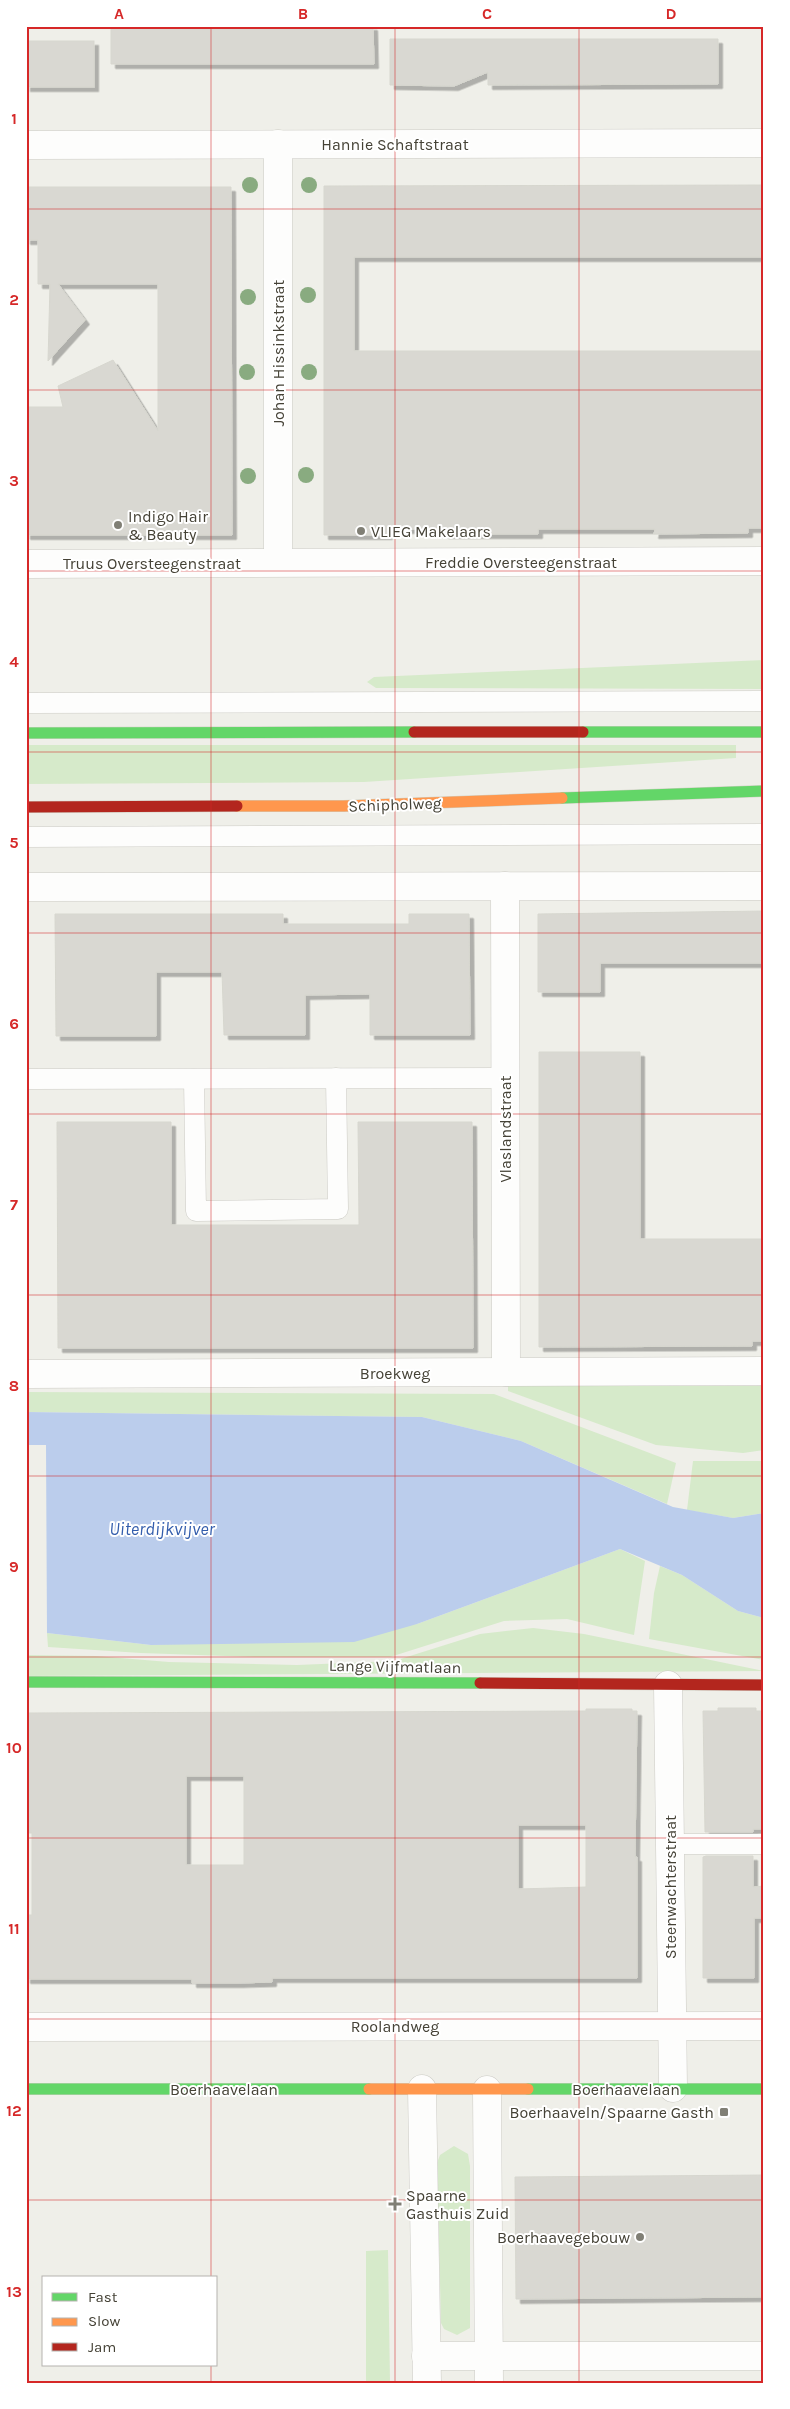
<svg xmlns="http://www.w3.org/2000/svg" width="790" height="2409" font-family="Karla,sans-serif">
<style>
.green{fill:#d6eaca}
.water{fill:#bbcdec}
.building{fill:#d9d8d2;stroke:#d7d7cf;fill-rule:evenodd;filter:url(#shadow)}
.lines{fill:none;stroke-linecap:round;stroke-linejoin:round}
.lane-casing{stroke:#cccbc5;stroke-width:21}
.street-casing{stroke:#cccbc5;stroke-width:29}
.fast-casing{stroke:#cfcfc2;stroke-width:12}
.slow-casing{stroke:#cfcfc2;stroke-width:12}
.jam-casing{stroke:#cfcfc2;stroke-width:12}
.lane{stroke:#fdfdfc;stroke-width:20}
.street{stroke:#fdfdfc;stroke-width:28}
.fast{stroke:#63d668;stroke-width:11}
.slow{stroke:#ff974d;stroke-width:11}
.jam{stroke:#b3261e;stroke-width:11}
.tree{fill:#89ab80}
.grid{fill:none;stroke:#d62828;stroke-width:1;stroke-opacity:0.55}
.poi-dot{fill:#807f75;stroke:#fff;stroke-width:2}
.labels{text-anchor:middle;stroke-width:4;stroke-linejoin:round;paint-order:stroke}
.street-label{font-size:16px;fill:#454236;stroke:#fff}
.poi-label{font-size:16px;fill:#454236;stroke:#fff;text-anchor:start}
.water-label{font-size:18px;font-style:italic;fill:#335dac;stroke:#fff}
.neatline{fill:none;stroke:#d62828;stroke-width:2}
.grid-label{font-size:16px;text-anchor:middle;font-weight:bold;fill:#d62828}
</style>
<defs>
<filter id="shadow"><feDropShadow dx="4.5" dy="4.5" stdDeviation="0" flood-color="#0004"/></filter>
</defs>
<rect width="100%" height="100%" fill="#efefe9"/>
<g class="green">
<path d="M764,660V689L376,688L367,682L374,677Z"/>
<path d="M26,745H736V758L364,782L26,784Z"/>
<path d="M508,1386H764V1450L743,1453L656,1445L508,1391Z"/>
<path d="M26,1392L494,1394L676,1463L667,1504L521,1441L422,1417L26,1412Z"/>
<path d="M693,1461H764V1513L733,1518L687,1510Z"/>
<path d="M620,1549L645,1561L634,1635L567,1619L504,1621L390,1657H255L141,1653L48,1647L47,1633L151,1645L417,1624Z"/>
<path d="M660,1566L682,1575L738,1611L764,1618V1660L649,1639L654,1593Z"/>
<path d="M533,1628L584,1634L764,1671L26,1676V1655L96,1656L169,1662L297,1665L394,1661L480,1634Z"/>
<path d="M454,2146L468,2154L470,2166V2328L457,2335L444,2329L441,2323L437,2163L440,2155Z"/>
<path d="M388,2250L390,2383H366V2251Z"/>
</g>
<path class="water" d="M26,1412L422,1417L521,1441L673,1507L733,1518L764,1513V1618L738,1611L682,1575L620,1549L417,1624L354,1642L151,1645L47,1633L46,1445H26Z"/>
<g class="building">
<path d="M111,26H373L374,64H111Z"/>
<path d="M390,39H718V84L488,85V72L454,86L390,85Z"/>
<rect x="26" y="41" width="68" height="46"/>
<path d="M764,185V257H354V351H764V528H748V533L654,534L655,529H538V534H444V529H388V535H324V186Z"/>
<path d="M26,187H231L232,535H26V407H63L58,386L113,360L158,431V284H58L85,320L48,361L50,284H38V240H26Z"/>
<path d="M764,911V963H600V992H538V914Z"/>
<path d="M55,914H283V924H409V914H469L470,1035H370V994L305,995V1035H224L222,972H156V1036H56Z"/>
<path d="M539,1052H640V1239H764V1341H752V1346L539,1347Z"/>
<path d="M57,1122H171V1225H359L358,1122H472L473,1348H58Z"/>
<path d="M718,1708H756V1711H764V1829H753V1832H705L703,1711H718Z"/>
<path d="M586,1709H632V1711H637L635,1857H637V1978H272V1982L239,1983H192V1979H26V1915H32V1833H29V1776H26V1713L586,1711ZM186,1776H244V1865H186ZM518,1825H586V1887L518,1889Z"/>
<path d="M706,1856H753V1887L764,1886V1918H754V1978H703V1857Z"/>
<path d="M764,2175V2297L516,2299L515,2177Z"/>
</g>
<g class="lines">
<g class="lane-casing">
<g id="lane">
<path d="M26,703L764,701"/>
<path d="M26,837L764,834"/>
<path d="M26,1079L505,1078"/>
<path d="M194,1079L196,1211L338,1209L336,1078"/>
<path d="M670,1844H764"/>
</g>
</g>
<g class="street-casing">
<g id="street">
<path d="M278,144V562"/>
<path d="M26,145L764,143"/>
<path d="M26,564L764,561"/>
<path d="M505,886L506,1372"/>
<path d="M26,887L764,886"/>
<path d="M26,1374L764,1371"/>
<path d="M668,1685L673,2088"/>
<path d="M26,2027L764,2026"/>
<path d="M422,2089L427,2383"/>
<path d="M487,2090L489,2383"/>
<path d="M426,2356H764"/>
</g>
</g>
<g class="fast-casing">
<g id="fast">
<path d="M583,732H764"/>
<path d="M26,733L414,732"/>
<path d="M562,798L764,791"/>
<path d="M26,1682L480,1683"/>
<path d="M26,2089H369"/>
<path d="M528,2089H764"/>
</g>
</g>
<g class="slow-casing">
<g id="slow">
<path d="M237,806H344L562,798"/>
<path d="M369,2089H528"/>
</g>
</g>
<g class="jam-casing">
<g id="jam">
<path d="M414,732H583"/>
<path d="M26,807L237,806"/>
<path d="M480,1683L764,1685"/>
</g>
</g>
<use href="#lane" class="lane"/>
<use href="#street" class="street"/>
<use href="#fast" class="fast"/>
<use href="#slow" class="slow"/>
<use href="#jam" class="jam"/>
</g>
<g class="tree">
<circle cx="250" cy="185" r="8"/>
<circle cx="309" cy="185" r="8"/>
<circle cx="308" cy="295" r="8"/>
<circle cx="248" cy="297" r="8"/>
<circle cx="247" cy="372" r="8"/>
<circle cx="309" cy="372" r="8"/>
<circle cx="306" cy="475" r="8"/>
<circle cx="248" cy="476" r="8"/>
</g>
<path class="grid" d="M211,26V2278M395,26V2383M579,26V2383M26,209H764M26,390H764M26,571H764M26,752H764M26,933H764M26,1114H764M26,1295H764M26,1476H764M26,1657H764M26,1838H764M26,2019H764M26,2200H764M211,2365V2383"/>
<g class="poi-dot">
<circle cx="118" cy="525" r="5"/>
<circle cx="361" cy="531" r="5"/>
<rect x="719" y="2107" width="10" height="10" rx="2.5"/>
<path d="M392.5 2196.5h5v5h5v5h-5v5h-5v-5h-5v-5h5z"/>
<circle cx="640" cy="2237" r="5"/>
</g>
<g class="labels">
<g class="street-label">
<text x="395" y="150">Hannie Schaftstraat</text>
<text transform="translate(278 353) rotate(-90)" y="6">Johan Hissinkstraat</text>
<text x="521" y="568">Freddie Oversteegenstraat</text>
<text x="152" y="569">Truus Oversteegenstraat</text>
<text transform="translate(395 804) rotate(-2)" y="6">Schipholweg</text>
<text transform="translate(505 1129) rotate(-90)" y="6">Vlaslandstraat</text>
<text x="395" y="1379">Broekweg</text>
<text transform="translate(395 1666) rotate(1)" y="6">Lange Vijfmatlaan</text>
<text transform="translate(670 1887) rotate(-90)" y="6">Steenwachterstraat</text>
<text x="395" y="2032">Roolandweg</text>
<text x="224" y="2095">Boerhaavelaan</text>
<text x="626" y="2095">Boerhaavelaan</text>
</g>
<g class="poi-label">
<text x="128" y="522">Indigo Hair<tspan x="128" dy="18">&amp; Beauty</tspan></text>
<text x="371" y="537">VLIEG Makelaars</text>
<text x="714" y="2118" text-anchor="end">Boerhaaveln/Spaarne Gasth</text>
<text x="406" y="2201">Spaarne<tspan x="406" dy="18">Gasthuis Zuid</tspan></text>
<text x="630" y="2243" text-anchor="end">Boerhaavegebouw</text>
</g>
<g class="water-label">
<text x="162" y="1535">Uiterdijkvijver</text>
</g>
</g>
<rect width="790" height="2409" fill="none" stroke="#ffffff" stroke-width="55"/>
<rect x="42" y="2276" width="175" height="90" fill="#ffffff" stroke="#b5b3af"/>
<rect x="52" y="2293" width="25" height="8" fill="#63d668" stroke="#b5b3af"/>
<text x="88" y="2302" font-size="15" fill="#454236">Fast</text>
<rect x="52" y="2318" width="25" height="8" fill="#ff974d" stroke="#b5b3af"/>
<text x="88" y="2326" font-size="15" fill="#454236">Slow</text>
<rect x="52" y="2343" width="25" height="8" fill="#b3261e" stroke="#b5b3af"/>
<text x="88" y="2352" font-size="15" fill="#454236">Jam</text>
<rect x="28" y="28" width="734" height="2354" class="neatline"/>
<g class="grid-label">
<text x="119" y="19">A</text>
<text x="303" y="19">B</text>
<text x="487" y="19">C</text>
<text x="671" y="19">D</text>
<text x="14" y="124">1</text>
<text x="14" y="305">2</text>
<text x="14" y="486">3</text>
<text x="14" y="667">4</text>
<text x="14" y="848">5</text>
<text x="14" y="1029">6</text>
<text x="14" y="1210">7</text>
<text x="14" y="1391">8</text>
<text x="14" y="1572">9</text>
<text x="14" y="1753">10</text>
<text x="14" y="1934">11</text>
<text x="14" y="2116">12</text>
<text x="14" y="2297">13</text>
</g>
</svg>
